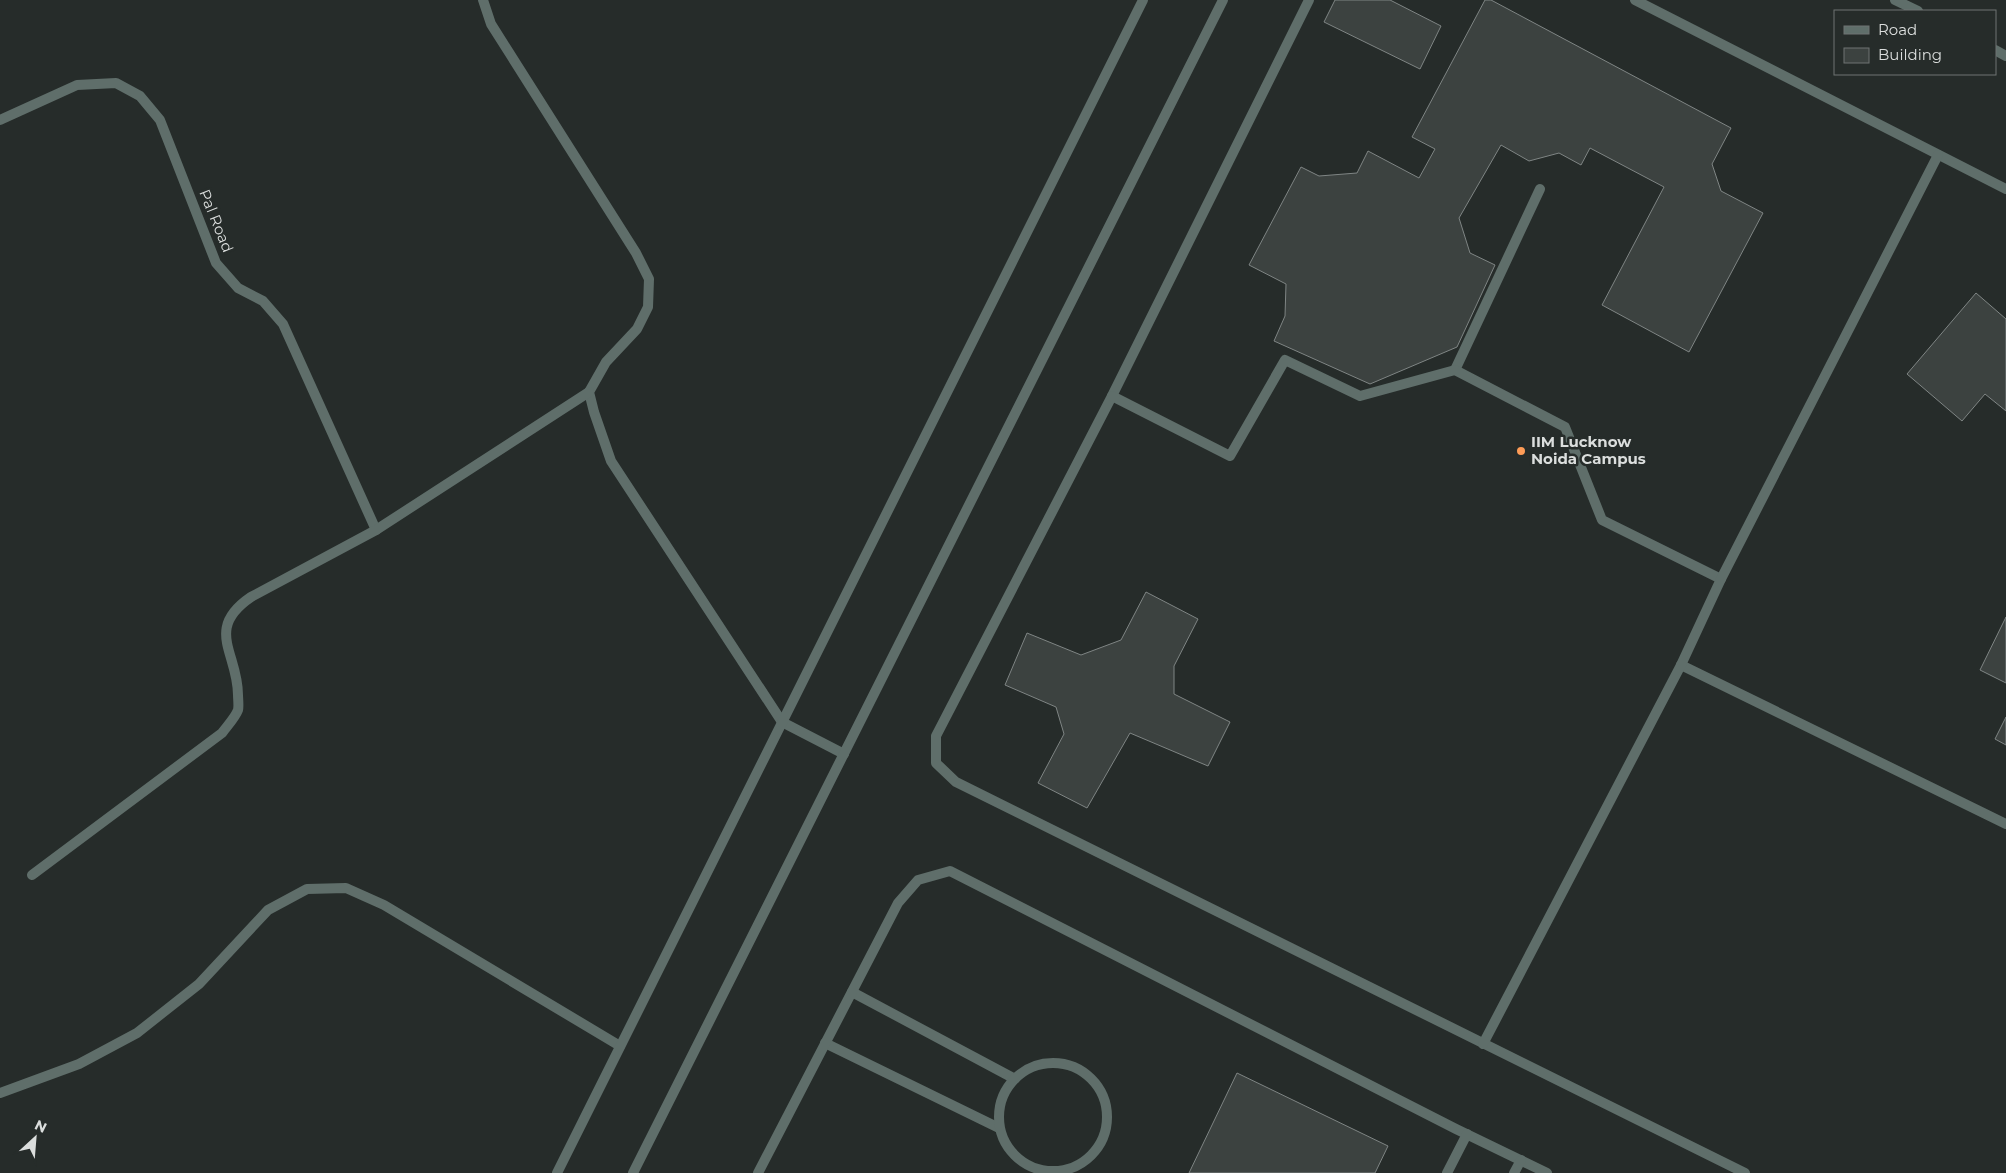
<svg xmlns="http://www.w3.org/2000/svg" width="2006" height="1173" font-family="Montserrat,sans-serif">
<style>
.building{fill:#3c4240;stroke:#7f8584}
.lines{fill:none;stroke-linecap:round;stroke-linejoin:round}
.service{stroke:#5f6e6a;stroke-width:10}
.minor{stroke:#5f6e6a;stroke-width:10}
.tertiary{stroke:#5f6e6a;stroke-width:10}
.poi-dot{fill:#fe9c57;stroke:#262c2a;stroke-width:2}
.labels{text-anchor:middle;stroke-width:5;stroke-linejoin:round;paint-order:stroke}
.street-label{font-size:15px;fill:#dbdedd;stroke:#262c2a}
.poi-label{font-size:15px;font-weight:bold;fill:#dbdedd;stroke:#262c2a;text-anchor:start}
</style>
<rect width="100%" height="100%" fill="#262c2a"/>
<g class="building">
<path d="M1335,0H1390L1441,26L1420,69L1324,22Z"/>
<path d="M1485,0H1491L1731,128L1712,164L1721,191L1763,213L1689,352L1602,305L1664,187L1590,148L1581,165L1559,153L1529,161L1501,145L1459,218L1470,253L1495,265L1457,347L1370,384L1274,341L1285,316L1286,284L1249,265L1301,167L1319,176L1357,173L1368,151L1419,178L1435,149L1412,137Z"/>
<path d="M1976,293L2006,319V411L1985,394L1962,421L1907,374Z"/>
<path d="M1146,592L1198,619L1174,666V694L1230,722L1208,766L1130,733L1087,808L1038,783L1064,734L1056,707L1005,685L1027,633L1081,655L1121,640Z"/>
<path d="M2006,617V683L1980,670Z"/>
<path d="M2006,717V745L1995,739Z"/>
<path d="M1237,1073L1388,1146L1375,1173H1189Z"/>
</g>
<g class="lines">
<g class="service">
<path d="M1309,0L1112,396L936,736V763L956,782L1745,1173"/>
<path d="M1635,0L2006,189"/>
<path d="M1455,370L1540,189"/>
<path d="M1112,396L1230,456L1285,360L1360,396L1455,370L1565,427L1602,520L1721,579"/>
<path d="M1681,665L2006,824"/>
<path d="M852,992L1015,1079"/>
<path d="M825,1043L999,1128"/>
<path d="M1483,1044L1681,665L1721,579L1938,155"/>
<circle cx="1053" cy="1117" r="54"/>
<path d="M758,1173L898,903L918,880L950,871L1456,1129L1547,1173"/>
<path d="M1447,1173L1467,1134"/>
<path d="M1514,1173L1521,1160"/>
</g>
<g class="minor">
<path d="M483,0L491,24L636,253L649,279L648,307L637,329L606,362L589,392L594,412L611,461L782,722"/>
<path d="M0,120L77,85L116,83L140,96L160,120L216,263L238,288L263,301L283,324L376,530"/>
<path d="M32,875L222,733C227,726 235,718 238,710C239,706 238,699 238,695C238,653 204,629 251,597L376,530L589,392"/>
<path d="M0,1093L79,1064L137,1033L199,984L268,910L307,889L346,888L384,905L620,1046"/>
</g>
<g class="tertiary">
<path d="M1895,0L1918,11"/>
<path d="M1995,50L2006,56"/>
<path d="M782,722L844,754"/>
<path d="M557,1173L1143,0"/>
<path d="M633,1173L1223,0"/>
</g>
</g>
<circle class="poi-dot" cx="1521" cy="451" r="5"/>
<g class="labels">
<g class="street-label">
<text transform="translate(216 221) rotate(68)" y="5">Pal Road</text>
</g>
<g class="poi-label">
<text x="1531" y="447">IIM Lucknow<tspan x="1531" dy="17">Noida Campus</tspan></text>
</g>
</g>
<rect x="1834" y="10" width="162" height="65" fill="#262c2a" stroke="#6e7372"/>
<rect x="1844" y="26" width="25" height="8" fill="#5f6e6a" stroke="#6e7372"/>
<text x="1878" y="35" font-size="15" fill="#dbdedd">Road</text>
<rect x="1844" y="48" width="25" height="15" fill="#3c4240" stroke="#6e7372"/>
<text x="1878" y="60" font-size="15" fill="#dbdedd">Building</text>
<g transform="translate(35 1138) rotate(26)" stroke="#262c2a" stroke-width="4" paint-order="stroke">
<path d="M0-4L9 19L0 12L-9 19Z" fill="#dbdedd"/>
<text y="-8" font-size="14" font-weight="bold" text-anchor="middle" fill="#dbdedd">N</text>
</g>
</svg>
